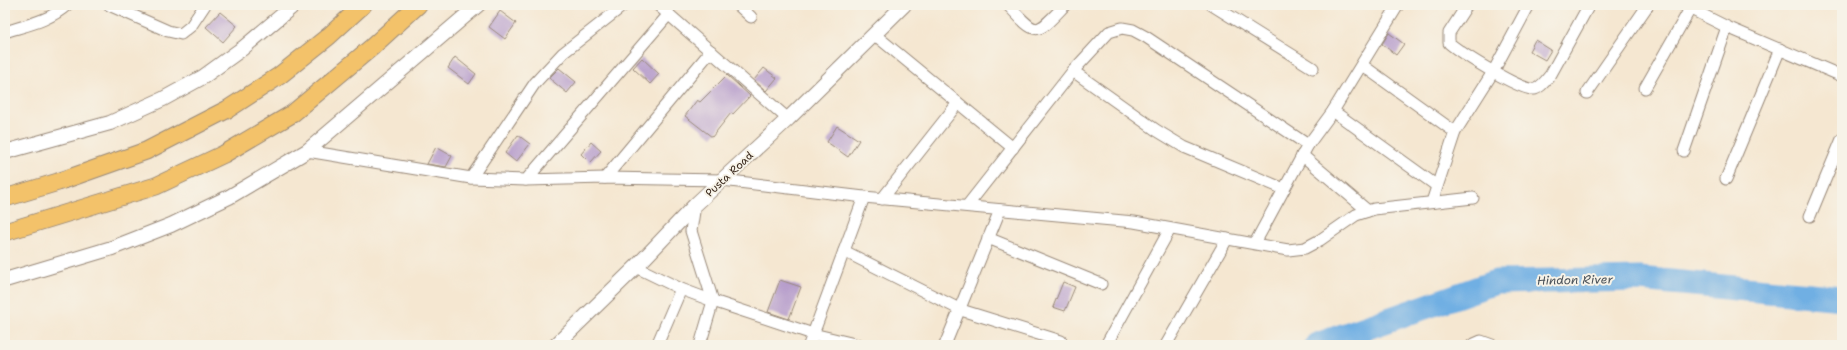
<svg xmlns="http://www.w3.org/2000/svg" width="1847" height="350" font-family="'Shantell Sans',sans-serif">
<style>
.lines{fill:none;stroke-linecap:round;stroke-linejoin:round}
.river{stroke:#70afe3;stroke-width:25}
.building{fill:#b59bcb}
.minor-casing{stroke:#988878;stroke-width:13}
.tertiary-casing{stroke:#988878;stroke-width:16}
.primary-casing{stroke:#988878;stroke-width:19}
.minor{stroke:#fff;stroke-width:11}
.tertiary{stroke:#fff;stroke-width:14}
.primary{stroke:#f3c26a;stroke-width:17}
.labels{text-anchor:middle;stroke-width:4;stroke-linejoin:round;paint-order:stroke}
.street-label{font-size:11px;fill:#3b2a1e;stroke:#f7f3e8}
.water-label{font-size:12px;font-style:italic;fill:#4b5259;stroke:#f7f3e8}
</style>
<rect width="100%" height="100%" fill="#f7f3e8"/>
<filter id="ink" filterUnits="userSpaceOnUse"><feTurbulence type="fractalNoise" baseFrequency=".025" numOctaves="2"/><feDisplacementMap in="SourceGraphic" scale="8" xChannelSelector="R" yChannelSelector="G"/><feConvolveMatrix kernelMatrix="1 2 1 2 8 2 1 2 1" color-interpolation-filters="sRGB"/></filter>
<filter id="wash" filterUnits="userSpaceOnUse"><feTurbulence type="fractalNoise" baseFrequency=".012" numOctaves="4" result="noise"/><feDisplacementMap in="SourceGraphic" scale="16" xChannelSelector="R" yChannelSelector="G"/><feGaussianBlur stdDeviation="0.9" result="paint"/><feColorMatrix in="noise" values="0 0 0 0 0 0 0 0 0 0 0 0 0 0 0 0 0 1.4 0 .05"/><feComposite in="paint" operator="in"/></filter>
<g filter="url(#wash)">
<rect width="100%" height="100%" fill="#f5e7d1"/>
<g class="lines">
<path class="river" d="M1317,345L1496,282L1639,279L1842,298"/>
</g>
<g id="blocks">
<g class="building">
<path d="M500,11L516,23L505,39L489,27Z"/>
<path d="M220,12L237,26L223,42L206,27Z"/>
<path d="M1389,33L1404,44L1396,55L1382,44Z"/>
<path d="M1535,40L1551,50L1545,60L1529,51Z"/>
<path d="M455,57L476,74L469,84L448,68Z"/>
<path d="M642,58L659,74L650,84L633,68Z"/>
<path d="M559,68L576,82L567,93L549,78Z"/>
<path d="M764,68L777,78L766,91L754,80Z"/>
<path d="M727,75L750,96L733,114L731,113L712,137L685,116L697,100L700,102Z"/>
<path d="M837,126L859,140L848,157L827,142Z"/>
<path d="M518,135L530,144L516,162L505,153Z"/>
<path d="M591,142L601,151L590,163L581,154Z"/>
<path d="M436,147L452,156L446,167L427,164Z"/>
<path d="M780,280L801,287L789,319L768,312Z"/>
<path d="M1063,282L1075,287L1065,311L1053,307Z"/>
</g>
</g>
</g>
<g filter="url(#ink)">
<use href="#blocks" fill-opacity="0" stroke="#988878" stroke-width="1"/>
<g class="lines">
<g class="minor-casing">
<g id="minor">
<path d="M109,5L168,31L181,34L191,26L205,5"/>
<path d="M658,5L788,119"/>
<path d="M738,5L751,17"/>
<path d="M1008,5C1038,37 1035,36 1065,5"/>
<path d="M1212,5L1313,68"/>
<path d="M1467,5L1449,33V43C1461,53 1522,92 1535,89C1542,87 1547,79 1551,74L1589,5"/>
<path d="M1683,5L1727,27L1842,76"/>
<path d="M5,32C27,25 49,21 67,5"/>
<path d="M874,34L1013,148"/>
<path d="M1362,65L1455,132"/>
<path d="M1073,71L1156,130L1184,147L1284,189"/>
<path d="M1645,88L1690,9"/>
<path d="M1587,93L1648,5"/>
<path d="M1333,111L1437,186"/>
<path d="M307,151L471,178L526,180L605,178L722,180L864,197L1134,222L1288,250L1305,248L1320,240L1356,215L1374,209L1473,198"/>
<path d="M1684,151L1727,27"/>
<path d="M1302,155L1368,211"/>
<path d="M471,178L535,83L563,53L624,5"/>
<path d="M605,178L711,51"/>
<path d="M1726,179L1780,49"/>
<path d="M526,180L669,14"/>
<path d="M882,199L958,103"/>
<path d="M1432,202L1455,132L1493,72L1529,5"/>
<path d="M695,205L691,231L713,301L700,345"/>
<path d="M967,206L1073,71L1109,32L1122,28L1133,30L1146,37L1308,145"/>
<path d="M1810,216L1842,139"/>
<path d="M988,238L1101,284"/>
<path d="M1255,243L1308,145L1333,111L1398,5"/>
<path d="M844,251L961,310L1061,341"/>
<path d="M636,267L681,289L713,301L813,334L859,345"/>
<path d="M657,345L681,289"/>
<path d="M809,345L864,197"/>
<path d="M945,345L1000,210"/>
<path d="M1106,345L1170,229"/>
<path d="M1166,345L1227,239"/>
<path d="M1472,345L1481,341L1492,345"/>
</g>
</g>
<g class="tertiary-casing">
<g id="tertiary">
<path d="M5,152L110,123L163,99L203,77L243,48L294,5"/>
<path d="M5,280L112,248L171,225L229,197L307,151L478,5"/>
<path d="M556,345L636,267L695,205L788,119L904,5"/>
</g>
</g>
<g class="primary-casing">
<g id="primary">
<path d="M5,198L58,182L146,151L228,109L279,76L329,36L363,5"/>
<path d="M5,232L156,186L224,154L292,114L372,47L418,5"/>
</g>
</g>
<use href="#minor" class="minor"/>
<use href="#tertiary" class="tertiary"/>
<use href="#primary" class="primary"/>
</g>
</g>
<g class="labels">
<g class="street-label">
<text transform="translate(729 174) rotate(-43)" y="4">Pusta Road</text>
</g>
<g class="water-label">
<text transform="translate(1575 280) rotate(-1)" y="4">Hindon River</text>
</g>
</g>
<rect width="1847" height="350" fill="none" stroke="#f7f3e8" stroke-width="20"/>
</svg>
